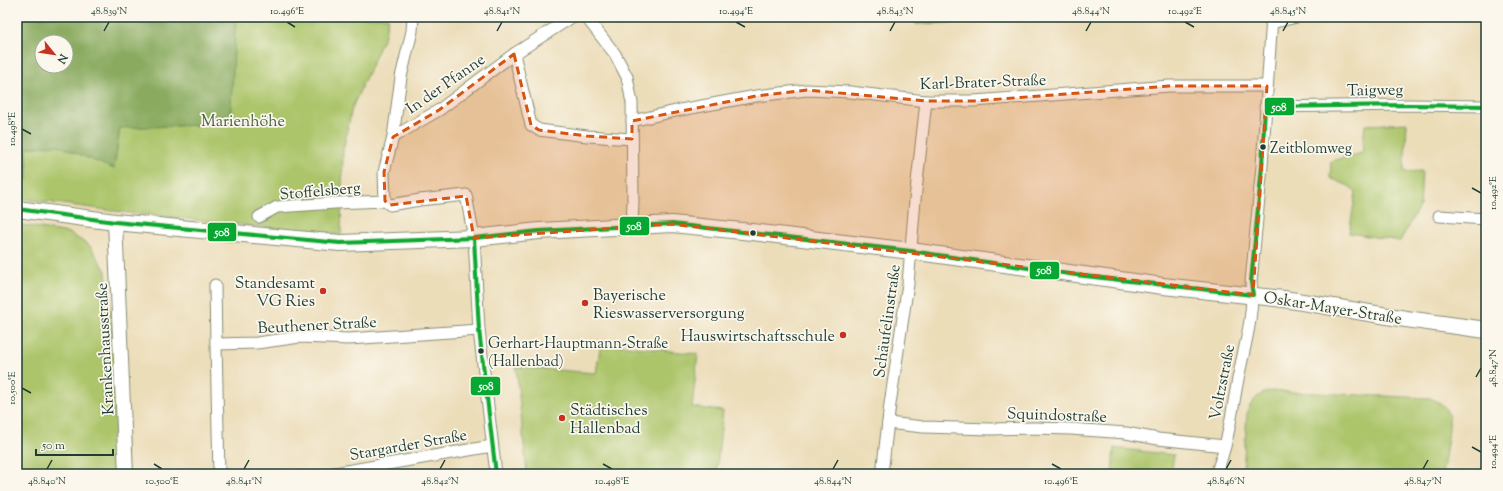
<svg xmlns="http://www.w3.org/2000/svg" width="1503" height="491" font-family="'Sorts Mill Goudy',serif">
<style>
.green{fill:#acc56b;stroke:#668150;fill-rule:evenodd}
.forest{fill:#89aa5f;stroke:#54744a;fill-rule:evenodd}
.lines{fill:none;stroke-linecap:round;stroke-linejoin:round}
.minor-casing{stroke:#868d76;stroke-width:13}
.tertiary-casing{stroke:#868d76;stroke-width:16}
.secondary-casing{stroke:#868d76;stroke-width:18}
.minor{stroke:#fff;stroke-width:11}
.tertiary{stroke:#fff;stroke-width:14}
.secondary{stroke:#fff;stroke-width:16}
.bus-1-casing{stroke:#fbf7ec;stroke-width:7}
.bus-1{stroke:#07a831;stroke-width:4}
.marked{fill:#d45610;fill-opacity:0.2;stroke:#d45610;stroke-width:3;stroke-dasharray:8 5;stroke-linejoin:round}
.ticks{fill:none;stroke:#1f3d34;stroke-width:1.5}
.bus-dot{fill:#1f3d34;stroke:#fbf7ec;stroke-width:1.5}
.poi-dot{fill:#c8321e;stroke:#fbf7ec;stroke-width:1.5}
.labels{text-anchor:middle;stroke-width:3.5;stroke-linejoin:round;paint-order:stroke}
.bus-label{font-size:15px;fill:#1f3d34;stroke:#fbf7ec;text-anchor:start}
.street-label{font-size:16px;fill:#1f3d34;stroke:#fbf7ec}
.park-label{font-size:16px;fill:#425f42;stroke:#fbf7ec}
.poi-label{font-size:16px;fill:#1f3d34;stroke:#fbf7ec;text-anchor:end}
.line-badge{stroke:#fbf7ec;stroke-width:1.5}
.badge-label{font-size:11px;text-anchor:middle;font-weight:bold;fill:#fff}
.neatline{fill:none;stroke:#1f3d34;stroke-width:1.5}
.ticks-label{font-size:10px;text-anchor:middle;fill:#1f3d34}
</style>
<rect width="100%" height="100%" fill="#fbf7ec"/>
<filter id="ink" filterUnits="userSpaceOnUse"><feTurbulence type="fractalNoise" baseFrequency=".025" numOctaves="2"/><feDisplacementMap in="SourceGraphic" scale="8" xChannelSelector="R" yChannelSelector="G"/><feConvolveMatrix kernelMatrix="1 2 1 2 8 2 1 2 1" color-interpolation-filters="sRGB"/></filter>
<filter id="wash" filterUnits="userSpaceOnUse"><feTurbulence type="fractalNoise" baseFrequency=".012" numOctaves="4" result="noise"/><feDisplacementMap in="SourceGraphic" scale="16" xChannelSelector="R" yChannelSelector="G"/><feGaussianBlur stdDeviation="0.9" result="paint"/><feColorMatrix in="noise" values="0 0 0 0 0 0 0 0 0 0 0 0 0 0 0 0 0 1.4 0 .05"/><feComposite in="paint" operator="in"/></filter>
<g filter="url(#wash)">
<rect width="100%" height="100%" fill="#ecddb9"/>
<g class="green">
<path d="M17,17H388L385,35L352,108L343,150L341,235L129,213L17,198ZM42,42H66V66H42Z"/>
<path d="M912,17H1188V19L1031,20L916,24Z"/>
<path d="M1407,123L1404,172L1422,171L1420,205L1400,241L1349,233L1356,192L1349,186L1330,178L1331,161L1362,153L1365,125Z"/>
<path d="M17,224L69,233L90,246L106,271L127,474H17Z"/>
<path d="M601,343L698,354L692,407L723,411L716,474H527L516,367L596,373Z"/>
<path d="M1269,391L1430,398C1452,406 1450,418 1448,438C1446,449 1445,459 1443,469L1441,474H1245L1243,470L1247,414C1250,402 1257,395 1269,391Z"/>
<path d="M1114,448L1174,455L1171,474H1112Z"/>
</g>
<path class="forest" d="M17,17H236L230,124L120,128L114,169L57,145L27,148L28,179L17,180ZM42,42H66V66H42Z"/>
</g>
<g filter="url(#ink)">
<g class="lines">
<g class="minor-casing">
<g id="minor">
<path d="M413,17L412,31L401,77L393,137L384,172L385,201L390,205L420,200L466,195L474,238L479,330L496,474"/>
<path d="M586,17L615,54L627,77L632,103L633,201L632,226"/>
<path d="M1271,23L1297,17"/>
<path d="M514,54L531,125L539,130L587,136L632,139"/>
<path d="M1265,107L1409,105L1486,106"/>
<path d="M632,121L680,110L756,96L807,90L850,92L926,101H974L1169,86H1267"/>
<path d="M393,137L439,110L514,54L572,17"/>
<path d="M1439,216L1486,219"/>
<path d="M259,217L277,207L335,203L385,201"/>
<path d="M215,285L216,344L257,343L300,337L349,339L479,330"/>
<path d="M216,344L219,474"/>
<path d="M888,423L923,427L991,429L1034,428L1071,429L1126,433L1158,439L1225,446"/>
<path d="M329,474L492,446"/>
<path d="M882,474L890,404L908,284L915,200L926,101"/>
<path d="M1216,474C1228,444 1232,411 1238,379C1244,348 1255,314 1251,282L1262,166L1272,17"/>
</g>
</g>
<g class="tertiary-casing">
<path id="tertiary" d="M115,222L126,474"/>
</g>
<g class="secondary-casing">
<path id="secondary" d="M17,209L115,222L340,243L474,238L539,231L672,224L752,232L911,251L1163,286L1284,299L1406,319L1486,330"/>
</g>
<use href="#minor" class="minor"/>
<use href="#tertiary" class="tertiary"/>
<use href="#secondary" class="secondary"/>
<g class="bus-1-casing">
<g id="bus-1">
<path d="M17,209L115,222L340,243L474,238L539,231L672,224L911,251L1076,275L1253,295L1251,282L1262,166L1265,107L1409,105L1486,106"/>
<path d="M474,238L479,330L496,474"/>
</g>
</g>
<use href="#bus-1" class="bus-1"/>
</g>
</g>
<path class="marked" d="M514,54L531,125L539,130L587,136L632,139V121L756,96L807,90L926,101H974L1169,86H1267L1253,295L672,224L474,238L466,196L390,205L385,201L384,172L393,137L439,110Z"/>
<path class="ticks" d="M287,22L295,27M736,22L745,27M1185,22L1194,27M104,31L109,22M497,31L502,22M890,31L895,22M1086,31L1091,22M1283,31L1288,22M22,129L31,134M1472,188L1481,193M1476,377L1481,368M22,388L31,393M1472,447L1481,452M154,464L162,469M603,464L612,469M1052,464L1061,469M47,469L52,460M244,469L249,460M440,469L445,460M833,469L838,460M1226,469L1231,460M1423,469L1428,460"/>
<g class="bus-dot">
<circle cx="1263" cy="147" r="3.5"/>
<circle cx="753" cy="233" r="3.5"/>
<circle cx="481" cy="351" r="3.5"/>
</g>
<g class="poi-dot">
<circle cx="323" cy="291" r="4"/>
<circle cx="585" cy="303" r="4"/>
<circle cx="843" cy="335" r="4"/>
<circle cx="562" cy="418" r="4"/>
</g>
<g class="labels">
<g class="bus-label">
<text x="1270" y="153">Zeitblomweg</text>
<text x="488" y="348">Gerhart-Hauptmann-Straße<tspan x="488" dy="18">(Hallenbad)</tspan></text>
</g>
<g class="street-label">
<text transform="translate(983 81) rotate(-2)" y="6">Karl-Brater-Straße</text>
<text transform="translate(445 83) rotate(-35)" y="6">In der Pfanne</text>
<text transform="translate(1375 89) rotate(-1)" y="6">Taigweg</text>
<text transform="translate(320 190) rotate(-5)" y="6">Stoffelsberg</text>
<text transform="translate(1333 307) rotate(9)" y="6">Oskar-Mayer-Straße</text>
<text transform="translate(886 321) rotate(-82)" y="6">Schäufelinstraße</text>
<text transform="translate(317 324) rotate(-3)" y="6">Beuthener Straße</text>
<text transform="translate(104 349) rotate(-93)" y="6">Krankenhausstraße</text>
<text transform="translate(1221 382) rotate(-79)" y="6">Voltzstraße</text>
<text transform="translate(1057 414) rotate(2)" y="6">Squindostraße</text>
<text transform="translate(408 444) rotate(-10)" y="6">Stargarder Straße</text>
</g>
<g class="park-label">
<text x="243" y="126">Marienhöhe</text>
</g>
<g class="poi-label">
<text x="315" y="288">Standesamt<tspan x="315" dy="18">VG Ries</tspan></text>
<text x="593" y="300" text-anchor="start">Bayerische<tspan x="593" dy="18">Rieswasserversorgung</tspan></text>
<text x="835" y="341">Hauswirtschaftsschule</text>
<text x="570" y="415" text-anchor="start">Städtisches<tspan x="570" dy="18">Hallenbad</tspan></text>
</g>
</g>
<g class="line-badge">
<rect x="1264" y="97" width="31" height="19" rx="4" fill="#07a831"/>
<rect x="619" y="216" width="31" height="20" rx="4" fill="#07a831"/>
<rect x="207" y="222" width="30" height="20" rx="4" fill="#07a831"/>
<rect x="1029" y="261" width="31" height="19" rx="4" fill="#07a831"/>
<rect x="470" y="376" width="31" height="20" rx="4" fill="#07a831"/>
</g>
<g class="badge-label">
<text x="1279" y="111">508</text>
<text x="634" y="230">508</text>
<text x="222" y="236">508</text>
<text x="1044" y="274">508</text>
<text x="486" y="390">508</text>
</g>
<rect width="1503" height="491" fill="none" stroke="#fbf7ec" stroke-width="44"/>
<g transform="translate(54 54) rotate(120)"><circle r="19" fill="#fbf7ec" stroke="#a3ada2"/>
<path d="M0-3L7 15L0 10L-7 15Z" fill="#c8321e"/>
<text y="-6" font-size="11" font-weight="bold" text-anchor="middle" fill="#1f3d34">N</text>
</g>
<path d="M36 449v6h77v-6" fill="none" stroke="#1f3d34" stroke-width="2"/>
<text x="42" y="449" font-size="12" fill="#1f3d34" stroke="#fbf7ec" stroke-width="3" paint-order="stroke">50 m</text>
<rect x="22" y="22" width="1459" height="447" class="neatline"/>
<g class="ticks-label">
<text x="109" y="14">48.839°N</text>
<text x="287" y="14">10.496°E</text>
<text x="502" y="14">48.841°N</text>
<text x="736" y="14">10.494°E</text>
<text x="895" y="14">48.843°N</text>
<text x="1091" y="14">48.844°N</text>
<text x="1185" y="14">10.492°E</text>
<text x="1288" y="14">48.845°N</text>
<text transform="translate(11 129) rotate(-90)" y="4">10.498°E</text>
<text transform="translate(1492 193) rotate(-90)" y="4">10.492°E</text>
<text transform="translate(1492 368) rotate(-90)" y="4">48.847°N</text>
<text transform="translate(11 388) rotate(-90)" y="4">10.500°E</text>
<text transform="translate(1492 452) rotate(-90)" y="4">10.494°E</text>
<text x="47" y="484">48.840°N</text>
<text x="162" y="484">10.500°E</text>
<text x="244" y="484">48.841°N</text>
<text x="440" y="484">48.842°N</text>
<text x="612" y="484">10.498°E</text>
<text x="833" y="484">48.844°N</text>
<text x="1061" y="484">10.496°E</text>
<text x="1226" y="484">48.846°N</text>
<text x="1423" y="484">48.847°N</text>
</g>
</svg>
